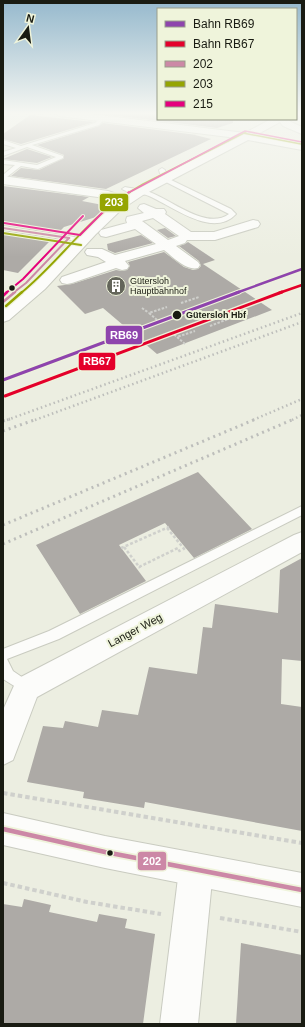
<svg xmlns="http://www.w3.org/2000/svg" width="305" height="1027" font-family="Helvetica,sans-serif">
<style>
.building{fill:#adaaa6}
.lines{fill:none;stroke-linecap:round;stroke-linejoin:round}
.lane-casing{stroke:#c9cbc0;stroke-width:2}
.street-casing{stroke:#c9cbc0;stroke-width:2}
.secondary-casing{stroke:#c9cbc0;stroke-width:2}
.path-far3{stroke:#cfd0cc;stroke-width:1;stroke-dasharray:1.5 1;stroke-linecap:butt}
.path-far2{stroke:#cfd0cc;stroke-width:2;stroke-dasharray:2.5 1.5;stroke-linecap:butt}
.path-far1{stroke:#cfd0cc;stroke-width:2.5;stroke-dasharray:3 2;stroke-linecap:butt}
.path{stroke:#cfd0cc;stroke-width:4;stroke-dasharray:4.5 3;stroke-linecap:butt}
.lane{fill:#fcfcfa;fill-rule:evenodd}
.street{fill:#fcfcfa;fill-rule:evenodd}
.secondary{fill:#fcfcfa;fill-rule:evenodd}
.rail-far1{stroke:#bdbebb;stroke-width:2.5;stroke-dasharray:1.5 3;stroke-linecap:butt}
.rail{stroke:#bdbebb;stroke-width:3;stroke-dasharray:2 4;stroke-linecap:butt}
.bus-1-far2-casing{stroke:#eff4db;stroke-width:4}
.bus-1-far1-casing{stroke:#eff4db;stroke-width:5}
.bus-1-casing{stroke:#eff4db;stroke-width:8}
.bus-2-far2-casing{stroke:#eff4db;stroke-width:3}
.bus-2-far1-casing{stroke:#eff4db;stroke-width:4}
.bus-2-casing{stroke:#eff4db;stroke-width:5}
.bus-3-far2-casing{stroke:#eff4db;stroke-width:3}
.bus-3-far1-casing{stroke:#eff4db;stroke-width:4}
.bus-3-casing{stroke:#eff4db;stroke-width:5}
.bus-1-far2{stroke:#cc88a6;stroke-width:2}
.bus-1-far1{stroke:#cc88a6;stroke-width:2.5}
.bus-1{stroke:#cc88a6;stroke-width:4.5}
.bus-2-far2{stroke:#95a502;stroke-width:1.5}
.bus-2-far1{stroke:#95a502;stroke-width:2}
.bus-2{stroke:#95a502;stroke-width:2.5}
.bus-3-far2{stroke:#e5007d;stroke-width:1.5}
.bus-3-far1{stroke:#e5007d;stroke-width:2}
.bus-3{stroke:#e5007d;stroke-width:2.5}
.rail-1-far1-casing{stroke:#eff4db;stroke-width:4.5}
.rail-1-casing{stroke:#eff4db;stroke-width:5.5}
.rail-2-far1-casing{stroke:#eff4db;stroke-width:4.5}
.rail-2-casing{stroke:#eff4db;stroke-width:5.5}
.rail-1-far1{stroke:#8e44ad;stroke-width:2.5}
.rail-1{stroke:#8e44ad;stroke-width:3}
.rail-2-far1{stroke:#e4002b;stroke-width:2.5}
.rail-2{stroke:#e4002b;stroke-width:3}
.bus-dot{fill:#191b12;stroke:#eff4db;stroke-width:1.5}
.labels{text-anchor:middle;stroke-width:4;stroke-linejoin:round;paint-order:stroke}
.far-poi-label{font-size:9px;fill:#191b12;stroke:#eff4db;text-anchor:start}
.far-stop-label{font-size:9px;font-weight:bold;fill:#191b12;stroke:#eff4db;text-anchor:start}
.street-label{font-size:11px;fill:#191b12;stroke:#eff4db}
.line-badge{stroke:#eff4db;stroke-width:1.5}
.badge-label{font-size:11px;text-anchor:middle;font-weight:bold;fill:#fff}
</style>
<rect width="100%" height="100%" fill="#eceee1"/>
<g class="building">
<path d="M95,113H158V119H233V123L217,128Z"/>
<path d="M30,115L84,121L94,122L21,144L3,139V134Z"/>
<path d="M103,123L197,135H195L211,139L106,189L11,176L21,168L39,170L64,158V155L37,145L99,126Z"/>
<path d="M27,149L52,157L37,163L3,159Z"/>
<path d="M3,186L89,197L82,201L108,206L96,217L64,227L58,233L3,225Z"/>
<path d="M165,228L176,236L168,238L157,230Z"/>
<path d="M3,232L52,239L18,273L3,270Z"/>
<path d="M141,235L153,243L115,253L108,250L107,244Z"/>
<path d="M188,242L215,260L203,264L272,310L157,354L103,308L85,314L57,286L72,284L116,270L122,271L127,270L130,266L128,262L164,252L184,267L193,270L198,269L201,266L199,261L179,246L185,244Z"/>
<path d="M198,472L252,529L194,558L165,523L119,545L146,581L80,614L36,545Z"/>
<path d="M302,558V661L282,659L281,704L302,707V831L145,802L144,808L83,798L84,792L27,782L43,726L63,728L65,721L98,727L102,710L138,715L149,667L197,674L203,627L212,628L215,604L278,613L280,570Z"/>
<path d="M24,899L51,905L49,912L97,922L99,914L127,919L125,928L155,934L143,1024H3V904L22,907Z"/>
<path d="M241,943L302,955V1024H236Z"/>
</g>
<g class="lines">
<g class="lane-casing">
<g id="lane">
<path d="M100,118L104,119L99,125L32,145L63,156V158L38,169L21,166L3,180V175L15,165L3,164V160L37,165L56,157L27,147L3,156V152L16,148L3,144V140L21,146L95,123Z"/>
<path d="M162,168L165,170L167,178L231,209L236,214C213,239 172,206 149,196C140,192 129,194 122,189L125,187C134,189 144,189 152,193C174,202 207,230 229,214L162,180L159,170Z"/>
<path d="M3,226L82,238L85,240L82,242L3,230Z"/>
<path d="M302,506V515L59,639L7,659L13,671L32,684L34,688L32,692L27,694L3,679V649L49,631Z"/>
</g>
</g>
<g class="street-casing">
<g id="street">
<path d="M3,176L108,191L117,194L124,206L122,209H114L108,199L105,198L3,184Z"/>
<path d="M144,204L156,209H164L166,212L165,214L191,232H214L253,220L258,221L260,224L258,227L215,240H187L185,243L176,246L198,262L200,265L198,268C186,271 173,257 164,250L125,261L129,266L127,269L122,270L116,268L72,283L67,284L62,283L60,280L62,277L106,262L98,257L87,255L85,252L87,249H102L115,255L156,244L135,229L106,237L101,236L99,233L101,230L127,223L126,220L127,217L144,213L138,208L140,205ZM153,218L179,236L168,240L142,221Z"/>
<path d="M302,532V552L37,697L13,760L3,765V710L17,679L294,535Z"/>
<path d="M196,853L208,858L213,870L198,1024H160L179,870L184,858Z"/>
</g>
</g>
<g class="secondary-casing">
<g id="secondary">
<path d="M54,113H83L245,133L271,119H288L291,122L302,127V134L283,126L280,122L256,135L302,144V150L248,140L143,195L122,209L96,234L45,289L9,320L3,322V309L35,283L86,228L114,203L135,189L237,138L59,116Z"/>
<path d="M3,813L105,836L302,873V907L105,868L3,845Z"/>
</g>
</g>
<path class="path-far3" d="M30,113L42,115"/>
<g class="path-far2">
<path d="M181,303L199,297"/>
<path d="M142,308L149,313"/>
<path d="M157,320L149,313L167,307"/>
<path d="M210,326L228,319"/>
<path d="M171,332L177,337"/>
<path d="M185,344L177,337L195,331"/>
</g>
<g class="path-far1">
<path d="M167,528L185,550"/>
<path d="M124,547L140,568"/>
<path d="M121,548L169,527"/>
<path d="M139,567L178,548L180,552"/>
</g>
<g class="path">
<path d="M3,793L302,843"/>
<path d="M3,883L87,902L161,914"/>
<path d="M220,918L302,932"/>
</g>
<use href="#lane" class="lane"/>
<use href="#street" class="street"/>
<use href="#secondary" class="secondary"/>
<g class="rail-far1">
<path d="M7,420L302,313"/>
<path d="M35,420L302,322"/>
<path d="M253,420L302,399"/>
<path d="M292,420L302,415"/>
</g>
<g class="rail">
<path d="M3,421L10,419"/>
<path d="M3,431L37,419"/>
<path d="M3,525L256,419"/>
<path d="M3,544L294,419"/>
</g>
<g class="bus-1-far2-casing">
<g id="bus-1-far2">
<path d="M3,228L69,238"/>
<path d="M13,293L26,283L69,238"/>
</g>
</g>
<g class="bus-1-far1-casing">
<path id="bus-1-far1" d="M3,302L15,292"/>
</g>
<g class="bus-1-casing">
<path id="bus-1" d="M3,829L105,852L302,890"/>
</g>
<g class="bus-2-far2-casing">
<g id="bus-2-far2">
<path d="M243,133L301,144"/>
<path d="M128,193L143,184L246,132"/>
</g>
</g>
<g class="bus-2-far1-casing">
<g id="bus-2-far1">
<path d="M3,233L81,245"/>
<path d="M21,293C59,262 87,219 130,192"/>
</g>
</g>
<g class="bus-2-casing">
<path id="bus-2" d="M6,306L22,292"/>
</g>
<g class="bus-3-far2-casing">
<path id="bus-3-far2" d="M128,193L245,131L302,142"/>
</g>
<g class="bus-3-far1-casing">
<g id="bus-3-far1">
<path d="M4,223L80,235L103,212L129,192"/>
<path d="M6,293L23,279L83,216"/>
</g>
</g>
<g class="bus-3-casing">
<path id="bus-3" d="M3,296L7,292"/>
</g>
<use href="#bus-1-far2" class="bus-1-far2"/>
<use href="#bus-1-far1" class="bus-1-far1"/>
<use href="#bus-1" class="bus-1"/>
<use href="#bus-2-far2" class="bus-2-far2"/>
<use href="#bus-2-far1" class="bus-2-far1"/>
<use href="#bus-2" class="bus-2"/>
<use href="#bus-3-far2" class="bus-3-far2"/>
<use href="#bus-3-far1" class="bus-3-far1"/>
<use href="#bus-3" class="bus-3"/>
<g class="rail-1-far1-casing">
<path id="rail-1-far1" d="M236,293L302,269"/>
</g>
<g class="rail-1-casing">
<path id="rail-1" d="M3,380L239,292"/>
</g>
<g class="rail-2-far1-casing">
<path id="rail-2-far1" d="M279,293L302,285"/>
</g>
<g class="rail-2-casing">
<path id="rail-2" d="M5,396L282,292"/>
</g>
<use href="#rail-1-far1" class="rail-1-far1"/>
<use href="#rail-1" class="rail-1"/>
<use href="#rail-2-far1" class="rail-2-far1"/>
<use href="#rail-2" class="rail-2"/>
</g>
<linearGradient id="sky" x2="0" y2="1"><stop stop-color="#96b9cd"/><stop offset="0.44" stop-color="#f6f7f2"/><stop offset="1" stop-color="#f6f7f2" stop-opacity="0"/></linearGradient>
<rect width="305" height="257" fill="url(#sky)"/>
<defs>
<g id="building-disc" transform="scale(1)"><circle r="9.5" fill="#63655a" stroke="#eff4db"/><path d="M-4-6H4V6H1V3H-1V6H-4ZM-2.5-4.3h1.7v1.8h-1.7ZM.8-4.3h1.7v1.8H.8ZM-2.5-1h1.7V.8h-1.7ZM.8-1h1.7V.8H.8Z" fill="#fff"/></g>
</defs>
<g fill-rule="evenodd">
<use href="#building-disc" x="116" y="286"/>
</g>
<g class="bus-dot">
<circle cx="12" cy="288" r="3.5"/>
<circle cx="177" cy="315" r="5"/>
<circle cx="110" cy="853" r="3.5"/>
</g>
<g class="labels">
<g class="far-poi-label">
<text x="130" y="284">Gütersloh<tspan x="130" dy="10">Hauptbahnhof</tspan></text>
</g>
<g class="far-stop-label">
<text x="186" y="318">Gütersloh Hbf</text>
</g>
<g class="street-label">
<text transform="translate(135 630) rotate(-28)" y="4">Langer Weg</text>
</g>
</g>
<g class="line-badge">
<rect x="99" y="193" width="30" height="19" rx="4" fill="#95a502"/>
<rect x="105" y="325" width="38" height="20" rx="4" fill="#8e44ad"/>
<rect x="78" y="352" width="38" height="19" rx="4" fill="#e4002b"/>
<rect x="137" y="851" width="30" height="20" rx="4" fill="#cc88a6"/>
</g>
<g class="badge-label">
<text x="114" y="206">203</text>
<text x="124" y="339">RB69</text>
<text x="97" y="365">RB67</text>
<text x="152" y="865">202</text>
</g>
<rect width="305" height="1027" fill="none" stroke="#191b12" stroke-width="8"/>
<rect x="157" y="8" width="140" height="112" fill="#eff4db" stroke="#999d8b"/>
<rect x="165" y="21" width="20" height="6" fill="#8e44ad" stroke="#999d8b"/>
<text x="193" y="28" font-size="12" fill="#191b12">Bahn RB69</text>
<rect x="165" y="41" width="20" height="6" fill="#e4002b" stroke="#999d8b"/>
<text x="193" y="48" font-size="12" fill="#191b12">Bahn RB67</text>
<rect x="165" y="61" width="20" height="6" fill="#cc88a6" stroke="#999d8b"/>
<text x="193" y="68" font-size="12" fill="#191b12">202</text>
<rect x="165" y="81" width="20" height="6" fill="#95a502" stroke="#999d8b"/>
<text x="193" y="88" font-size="12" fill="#191b12">203</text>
<rect x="165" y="101" width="20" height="6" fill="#e5007d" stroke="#999d8b"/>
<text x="193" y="108" font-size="12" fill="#191b12">215</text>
<g transform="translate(28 28) rotate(14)" stroke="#eff4db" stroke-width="3" paint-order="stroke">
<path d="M0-3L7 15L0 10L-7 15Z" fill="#191b12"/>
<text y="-6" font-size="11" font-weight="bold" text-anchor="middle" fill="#191b12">N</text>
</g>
</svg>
